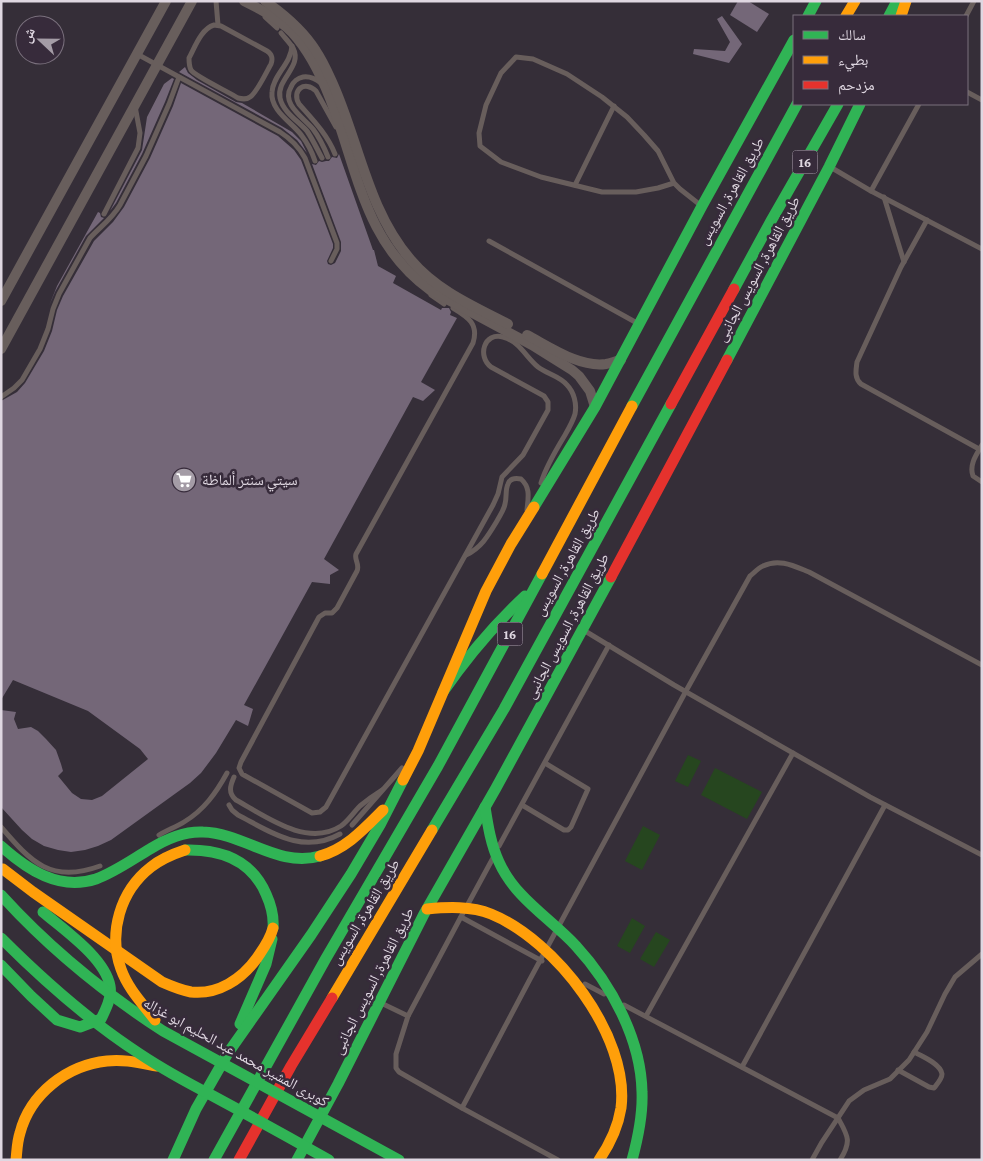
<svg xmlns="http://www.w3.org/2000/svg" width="983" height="1161" font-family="'Crimson Pro','Noto Naskh Arabic',serif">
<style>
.green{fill:#26461f}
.building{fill:#746778}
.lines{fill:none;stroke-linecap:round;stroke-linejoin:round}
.lane{stroke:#685e5c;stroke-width:5}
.street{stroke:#685e5c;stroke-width:10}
.fast{stroke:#30b455;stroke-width:11}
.slow{stroke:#ff9f0a;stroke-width:11}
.jam{stroke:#e5322d;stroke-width:11}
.fast-bridge{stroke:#30b455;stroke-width:11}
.slow-bridge{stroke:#ff9f0a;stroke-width:11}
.labels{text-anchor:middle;stroke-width:5;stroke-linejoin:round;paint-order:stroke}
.shield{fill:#372b3b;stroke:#ada3af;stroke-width:1}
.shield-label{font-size:14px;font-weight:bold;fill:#dfd7e1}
.street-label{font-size:15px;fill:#dfd7e1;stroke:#372b3b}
.poi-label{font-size:15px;fill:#dfd7e1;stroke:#372b3b;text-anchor:start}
</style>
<rect width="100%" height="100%" fill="#352e38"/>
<g class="green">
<path d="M688,755L701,761L688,787L675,781Z"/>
<path d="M715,768L762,792L747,819L701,795Z"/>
<path d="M643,826L660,835L642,870L625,861Z"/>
<path d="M632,918L645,926L630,953L617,946Z"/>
<path d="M656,932L670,940L654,967L640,959Z"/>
</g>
<g class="building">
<path d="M738,1H748L769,14L757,32L730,15Z"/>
<path d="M722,16L742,44L729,63L693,54L694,49L725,51L730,42L717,19Z"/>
<path d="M185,67L188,73L197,80L236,102L242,103L292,132L301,141L307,153L297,140L282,128L179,72Z"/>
<path d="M172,78L174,79L165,102L142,154L116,203L110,211L142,150L147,117L164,84Z"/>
<path d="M181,83L278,136L294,150L301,160L333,244V248L327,261L328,264L331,265L335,263L341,251V242L312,164L316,165L319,161L322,162L326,161H329L332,157L337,158L339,154L373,250H374L378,266L396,276L393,283L441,310L442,308H449L451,312L450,315L457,318L421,382L435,390L423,401L413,397L324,559L339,570L330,575V584L312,582L244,705L253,709L248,726L236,720L216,753L201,773L190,783L111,840L98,846L85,850L71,852L58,850L44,846L32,839L22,830L1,807V710L16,712L14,719L18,729L31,727L38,731L46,739L56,750L61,764L63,771L58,776L72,793L81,799L92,800L102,796L148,759L140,749L88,711L13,680L1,700V401L17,392L25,383L44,351L52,331L57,310L63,296L94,241L113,222L124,207L150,158L173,106Z"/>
<path d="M98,212L100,213L101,217L104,218L86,236L55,292L49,306L57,286Z"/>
</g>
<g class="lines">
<g class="lane">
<path d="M216,1L218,25"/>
<path d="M966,16L974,1"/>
<path d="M265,17L277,28"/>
<path d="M214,25L221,26L267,51C272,54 273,59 271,64C267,71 256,94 250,97C246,100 242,99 238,98C229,92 196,77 191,70C189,66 189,63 189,58C195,47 201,29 214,25Z"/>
<path d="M281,33C285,38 290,43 293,48C303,67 276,79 280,98C283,112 298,121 307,131C313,140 317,149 322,158"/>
<path d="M292,46C291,64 273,75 272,92C270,111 293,123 302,136C308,144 312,152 315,161"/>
<path d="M137,54L280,132C291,139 299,147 305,158L337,243V249L331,261"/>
<path d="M321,83C316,79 310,76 303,77C298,78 293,82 291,87C281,104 303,117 313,129C319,137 324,147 328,157"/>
<path d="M967,92L982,100"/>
<path d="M335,154C327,134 313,120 299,104C291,90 305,80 316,91L336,127"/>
<path d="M832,168L871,191L982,249"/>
<path d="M674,183L658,188L636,192H602L541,177L501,162L480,146L479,133L486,105L501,73L516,57L533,59L567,74L602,97L627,117L644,135L658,151L674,183L680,189L699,204"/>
<path d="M575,185L614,106"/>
<path d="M871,191L919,104"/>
<path d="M884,197L904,262"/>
<path d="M104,214L138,148L140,133L135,106"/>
<path d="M927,220L901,267L857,362C856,370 854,378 861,384L979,449"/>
<path d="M489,241L637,323"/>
<path d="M431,295L444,304"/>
<path d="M453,308C468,317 479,324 473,343L356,554C354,560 360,564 357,571L337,608L332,613H325L319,617L241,762L239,768L242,774L312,813L320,812L326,807L493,505L498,494L502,477L523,455L548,410V402L544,396L491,367C477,356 484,332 503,337C519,341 526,357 538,367C547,374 560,376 567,385C574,392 577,404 575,414C573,421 569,428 565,435C556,450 546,466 541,483"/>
<path d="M1,397L14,388L22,380L40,349L48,329L53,309L59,294L90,238C100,227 112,219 120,205L146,156L169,104L179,77"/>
<path d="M982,445C976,455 969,465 973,476L982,482"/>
<path d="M466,555C481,548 488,536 497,521C500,515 504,510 505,504C507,497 505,490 508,484C510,478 516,478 521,479C531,488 528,498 527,510"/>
<path d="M585,631L674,685L870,797L982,855"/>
<path d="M234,777C230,786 228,793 236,800C265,816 307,848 341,826C348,821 353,813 360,806C367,800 374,795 382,790"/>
<path d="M229,805L232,810L238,815C271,832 302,855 340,834"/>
<path d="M522,805L564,830H568L571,827L588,789L545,763"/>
<path d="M352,825L402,768"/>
<path d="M1,827C31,862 51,884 100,866"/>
<path d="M159,835C167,830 176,827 184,822C204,810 216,793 227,773"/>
<path d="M499,846L609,645"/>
<path d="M468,904L493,858"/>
<path d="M463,913L408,1016L396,1054V1068L399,1072L462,1108L558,1160"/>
<path d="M461,917L542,961"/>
<path d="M585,984L604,994"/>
<path d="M381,1003L408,1016"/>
<path d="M624,1005L838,1118C848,1136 852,1141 840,1160"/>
<path d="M646,1016L793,753"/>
<path d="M742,1067L885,805"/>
<path d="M898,1070L929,1087L934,1088C937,1084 942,1079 942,1074C941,1064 922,1056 914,1052"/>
<path d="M462,1108L529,981L686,691L750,576C754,573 758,568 763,566C779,558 794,566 809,572L982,665"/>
<path d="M812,1160L822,1142L849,1101L864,1090L890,1079L909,1060L927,1032L945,994L955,977L982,954"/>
</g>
<g class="street">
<path d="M244,1C264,11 283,21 297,38C314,59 325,84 334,109C359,178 367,244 430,290L532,345L572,370L579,376L590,391L595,407"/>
<path d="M265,1C285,15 303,30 316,51C323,61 328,73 333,84C359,142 368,211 411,260C436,290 473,306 508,324"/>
<path d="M1,301L166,1"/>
<path d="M527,335C550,347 580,368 606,364C611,363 616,361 621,360"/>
<path d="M1,349L192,1"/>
</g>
<g class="fast">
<path d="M808,16L816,1"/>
<path d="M889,16L897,1"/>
<path d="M734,289L771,221L838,104"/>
<path d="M727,360L829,167L860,104"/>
<path d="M632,406L797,104"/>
<path d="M534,507L595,407L702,206L794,40"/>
<path d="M443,692C467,657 494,625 525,596"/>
<path d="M432,830L504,709L671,404"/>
<path d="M1,846C28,870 59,891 96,879C115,872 133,859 150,849C166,839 183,831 203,832C244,833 278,868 320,856"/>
<path d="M185,850C220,849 251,859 266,894C271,905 274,916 273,928"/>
<path d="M1,965L31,996L57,1020L80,1027L101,1019C106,1009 112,997 110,986C105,958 64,930 43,912"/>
<path d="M240,1024L266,964L272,939"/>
<path d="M173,1160L196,1109L228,1053L311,935L351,874L380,825L403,780"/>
<path d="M214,1160L325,960L438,766L542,574"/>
<path d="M297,1160L338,1084L424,914L496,788L611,577"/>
</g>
<g class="slow">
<path d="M846,16L855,1"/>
<path d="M901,16L906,1"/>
<path d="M542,574L632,406"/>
<path d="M403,780L418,751L486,591L511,544L534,507"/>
<path d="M320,856C346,849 364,829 383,810"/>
<path d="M3,869L33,892L162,982C171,986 181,990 191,992C218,995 242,979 257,958C263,949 270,940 273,928"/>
<path d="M332,998L432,830"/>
<path d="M16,1160C17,1151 17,1142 20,1133C30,1094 67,1065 107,1061C124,1059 140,1063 157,1066"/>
</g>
<g class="jam">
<path d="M671,404L734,289"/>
<path d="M611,577L727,360"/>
<path d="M239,1160L291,1066L332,998"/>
</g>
<g class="fast-bridge">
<path d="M485,807C488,826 491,845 499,862C515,898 550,918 576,946C611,984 641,1039 642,1092C643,1116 638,1138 632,1160"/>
<path d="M1,895C49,948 103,992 163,1031L399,1160"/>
<path d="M1,938C44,981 89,1021 140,1054C164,1070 188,1083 213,1096C252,1117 290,1138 329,1160"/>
</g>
<g class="slow-bridge">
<path d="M427,909C448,907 471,906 491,914C555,940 630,1036 621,1108C618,1127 610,1144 599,1160"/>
<path d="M155,1020C143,1004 128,989 121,969C108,933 120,891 151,867C161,859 173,854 185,850"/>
</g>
</g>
<defs>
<g id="supermarket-disc" transform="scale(1.25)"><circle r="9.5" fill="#a49ca6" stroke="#372b3b"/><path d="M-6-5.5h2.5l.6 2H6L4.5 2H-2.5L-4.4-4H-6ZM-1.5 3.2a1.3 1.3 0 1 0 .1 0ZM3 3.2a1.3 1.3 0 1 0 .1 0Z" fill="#fff"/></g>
</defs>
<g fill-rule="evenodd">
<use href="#supermarket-disc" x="184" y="480"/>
</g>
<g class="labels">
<g class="shield">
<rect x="792.5" y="150.5" width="25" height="23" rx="4"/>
<rect x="497.5" y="622.5" width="25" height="23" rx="4"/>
</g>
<g class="shield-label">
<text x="805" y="167">16</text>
<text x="510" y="639">16</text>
</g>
<g class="street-label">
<text transform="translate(731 191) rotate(-61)" y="5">طريق القاهرة, السويس</text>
<text transform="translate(758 269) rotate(-62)" y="5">طريق القاهرة, السويس الجانبى</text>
<text transform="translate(567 562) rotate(-61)" y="5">طريق القاهرة, السويس</text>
<text transform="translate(567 626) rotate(-62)" y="5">طريق القاهرة, السويس الجانبى</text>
<text transform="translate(365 912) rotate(-59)" y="5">طريق القاهرة, السويس</text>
<text transform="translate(373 981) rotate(-63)" y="5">طريق القاهرة, السويس الجانبى</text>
<text transform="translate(236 1052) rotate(29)" y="5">كوبرى المشير محمد عبد الحليم ابو غزاله</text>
</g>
<g class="poi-label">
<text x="202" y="485">سيتي سنتر ألماظة</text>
</g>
</g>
<rect width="983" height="1161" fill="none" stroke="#dfd7e1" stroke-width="5"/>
<rect x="793" y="15" width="175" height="90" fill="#372b3b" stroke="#7a707d"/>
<rect x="803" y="31" width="25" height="8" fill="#30b455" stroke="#7a707d"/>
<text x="838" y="40" font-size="15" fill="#dfd7e1">سالك</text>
<rect x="803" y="56" width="25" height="8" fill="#ff9f0a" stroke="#7a707d"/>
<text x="838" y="65" font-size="15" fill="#dfd7e1">بطيء</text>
<rect x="803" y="81" width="25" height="8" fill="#e5322d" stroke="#7a707d"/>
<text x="838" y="90" font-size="15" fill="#dfd7e1">مزدحم</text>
<g transform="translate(40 40) rotate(292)"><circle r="24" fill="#372b3b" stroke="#7a707d"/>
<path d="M0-4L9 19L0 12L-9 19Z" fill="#a49ca6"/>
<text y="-8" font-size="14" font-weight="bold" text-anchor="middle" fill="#dfd7e1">ش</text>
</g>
</svg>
